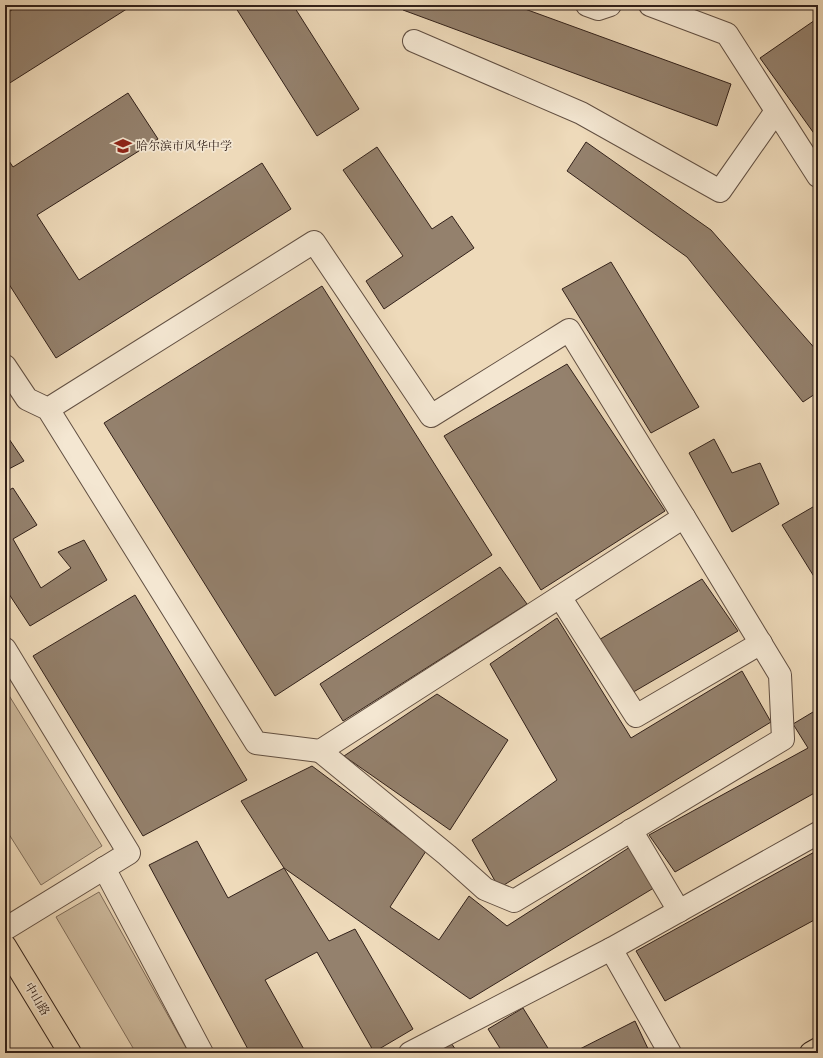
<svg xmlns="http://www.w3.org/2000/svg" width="823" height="1058" font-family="Cardo,'Noto Serif SC',serif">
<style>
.green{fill:#cebb9f;stroke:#806e5c}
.building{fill:#94816d;stroke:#32211a}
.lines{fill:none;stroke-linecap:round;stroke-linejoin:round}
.minor-casing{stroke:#614f42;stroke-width:24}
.major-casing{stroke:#32211a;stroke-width:24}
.minor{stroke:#f4e7d2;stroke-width:22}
.major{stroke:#eedaba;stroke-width:22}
.labels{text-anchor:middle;stroke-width:3.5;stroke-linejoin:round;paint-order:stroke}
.poi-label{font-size:12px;fill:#32211a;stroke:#f4e7d2;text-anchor:start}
.street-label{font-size:12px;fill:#32211a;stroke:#f4e7d2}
</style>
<rect width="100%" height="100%" fill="#eedaba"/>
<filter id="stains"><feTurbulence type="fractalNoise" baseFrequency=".005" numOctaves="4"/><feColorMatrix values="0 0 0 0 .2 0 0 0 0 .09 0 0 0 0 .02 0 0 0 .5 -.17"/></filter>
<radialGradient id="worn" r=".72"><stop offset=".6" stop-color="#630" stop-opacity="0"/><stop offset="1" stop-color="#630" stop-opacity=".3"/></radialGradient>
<g class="green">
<path d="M5,689L102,846L41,885L5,828Z"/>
<path d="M99,892L189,1053H136L56,917Z"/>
</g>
<g class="building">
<path d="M20,5H133L5,86V14Z"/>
<path d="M234,5H293L359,109L317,136Z"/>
<path d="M405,5H514L731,84L717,126L403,10Z"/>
<path d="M818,18V139L760,58Z"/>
<path d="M128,93L158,139L37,215L79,280L262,163L291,209L56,358L5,278V155L13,167Z"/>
<path d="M586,142L711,230L818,352V392L803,402L687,257L567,171Z"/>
<path d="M377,147L432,229L452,216L474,248L384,309L366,281L403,256L343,170Z"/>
<path d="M611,262L699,407L651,433L562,289Z"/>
<path d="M322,286L492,555L275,696L104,423Z"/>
<path d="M567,364L665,511L541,590L444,436Z"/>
<path d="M5,433L24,461L5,471Z"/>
<path d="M714,439L732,473L760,463L779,504L732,532L689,453Z"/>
<path d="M13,488L37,525L13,539L41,588L71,568L58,552L84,540L107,580L30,626L5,588V492Z"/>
<path d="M818,504V583L782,525Z"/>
<path d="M500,567L527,604L343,721L320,684Z"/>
<path d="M702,579L738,631L630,694L597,641Z"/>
<path d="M135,595L247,780L143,836L33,656Z"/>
<path d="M557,618L631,738L742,671L771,722L499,888L472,840L557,780L490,664Z"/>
<path d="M437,694L508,740L450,830L344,756Z"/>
<path d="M818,709V791L675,872L649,835L808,748L793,724Z"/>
<path d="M312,766L426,851L390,907L439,940L469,896L507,926L630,847L657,886L470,999L284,868L241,801Z"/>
<path d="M197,841L228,898L284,868L329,941L355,929L413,1029L374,1052L317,952L265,980L306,1053H250L149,865Z"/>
<path d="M818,850V918L665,1001L636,951Z"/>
<path d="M523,1008L551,1053H503L488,1029Z"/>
<path d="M635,1021L650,1053H572Z"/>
<path d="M449,1040L458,1053H427Z"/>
</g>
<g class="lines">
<g class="minor-casing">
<g id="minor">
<path d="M587,5L598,9L610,5"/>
<path d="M650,5L727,34L818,176"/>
<path d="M414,41L581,113L720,191L776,111"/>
<path d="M5,366L27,399L48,409L256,743L320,751L684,517L569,330L431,416L314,242L48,409"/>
<path d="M560,597L636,716L761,643"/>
<path d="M5,649L129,853L5,929"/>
<path d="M320,751L447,855L485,889L514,901L783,739L780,675L684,517"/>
<path d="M631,830L679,911"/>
<path d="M104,868L202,1053"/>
<path d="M410,1053L611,949"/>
<path d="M670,1053L611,949L818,833"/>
</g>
</g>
<g class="major-casing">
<g id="major">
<path d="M5,946L70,1053"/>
<path d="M811,1053L818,1049"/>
</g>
</g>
<use href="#minor" class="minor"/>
<use href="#major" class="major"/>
</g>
<defs>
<g id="school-bare" transform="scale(1.38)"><path d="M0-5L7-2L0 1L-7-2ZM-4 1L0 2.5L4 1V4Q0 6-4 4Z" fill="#8f2418" stroke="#f4e7d2" stroke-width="2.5" paint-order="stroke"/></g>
</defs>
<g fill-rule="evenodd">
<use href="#school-bare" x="123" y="146"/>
</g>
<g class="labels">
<g class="poi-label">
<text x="136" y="150">哈尔滨市风华中学</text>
</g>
<g class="street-label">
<text transform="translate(37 999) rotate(59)" y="4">中山路</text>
</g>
</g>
<rect width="823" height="1058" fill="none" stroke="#eedaba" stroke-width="20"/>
<rect x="6" y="6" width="811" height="1046" fill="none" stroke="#32211a" stroke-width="2"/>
<rect x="10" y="10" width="803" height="1038" fill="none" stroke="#32211a"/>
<rect width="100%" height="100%" filter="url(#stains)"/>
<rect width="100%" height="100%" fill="url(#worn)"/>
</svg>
